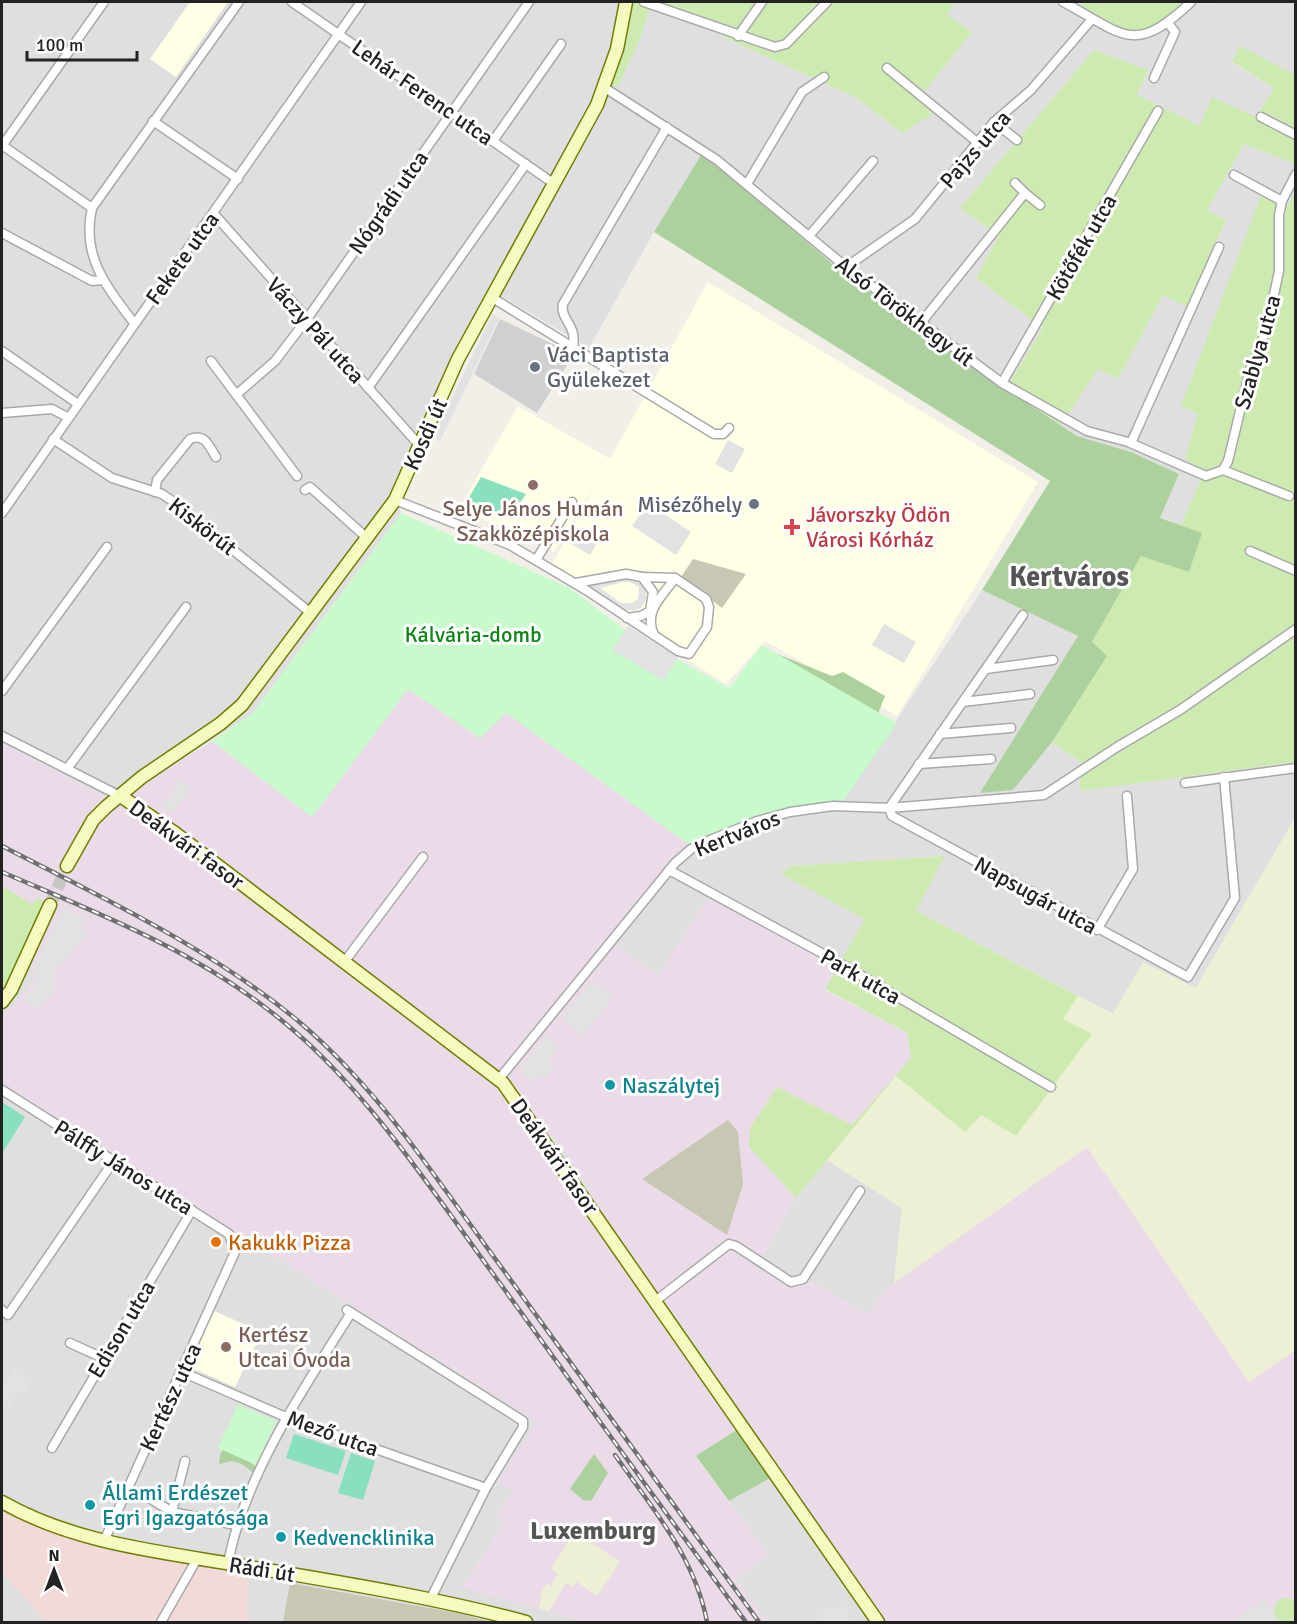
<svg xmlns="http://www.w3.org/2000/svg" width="1297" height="1624" font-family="Signika,sans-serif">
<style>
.residential{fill:#e0dfdf}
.commercial{fill:#f2dad9}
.industrial{fill:#ebdbe8}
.education{fill:#ffffe5}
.religious{fill:#d0d0d0}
.construction{fill:#c7c7b4}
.farmland{fill:#eef0d5}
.grass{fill:#cdebb0}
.forest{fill:#add19e}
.park{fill:#c8facc}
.pitch{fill:#88e0be}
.parking{fill:#e2e2e2;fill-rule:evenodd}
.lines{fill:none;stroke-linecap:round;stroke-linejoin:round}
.secondary-tunnel{stroke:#c8c6c1;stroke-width:12;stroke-dasharray:12 6;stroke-linecap:butt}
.street-casing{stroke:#a9a9a9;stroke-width:11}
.secondary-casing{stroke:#707d05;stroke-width:15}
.street{stroke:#fff;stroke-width:8}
.secondary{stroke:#f7fabf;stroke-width:12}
.rail-casing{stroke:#707070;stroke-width:4.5}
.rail{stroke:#fff;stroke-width:2;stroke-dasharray:7;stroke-linecap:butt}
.worship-dot{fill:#6b7280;stroke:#fff;stroke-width:2}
.education-dot{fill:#8d6e63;stroke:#fff;stroke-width:2}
.health-dot{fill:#e0444e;stroke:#fff;stroke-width:2}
.culture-dot{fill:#0f9aa8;stroke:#fff;stroke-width:2}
.food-dot{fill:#e8710a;stroke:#fff;stroke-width:2}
.labels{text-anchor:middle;stroke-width:6;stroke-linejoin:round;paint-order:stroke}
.street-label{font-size:22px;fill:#222;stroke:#fff}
.worship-label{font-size:22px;fill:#5b616d;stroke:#fff;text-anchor:start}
.education-label{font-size:22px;fill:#785e54;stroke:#fff}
.health-label{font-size:22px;fill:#be3a42;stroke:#fff;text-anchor:start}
.park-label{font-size:22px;fill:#0c8416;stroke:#fff}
.culture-label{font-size:22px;fill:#0d838f;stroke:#fff;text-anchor:start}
.food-label{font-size:22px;fill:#c56008;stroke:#fff;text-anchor:start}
.quarter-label{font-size:26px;font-weight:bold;fill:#555;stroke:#fff}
.district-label{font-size:28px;font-weight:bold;fill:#555;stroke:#fff}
</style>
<rect width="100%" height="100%" fill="#f2efe9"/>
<g class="residential">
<path d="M2,2H634L611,84L618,87L640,39L651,4L715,29L725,38L857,98L902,133L919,98L972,32L947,15L955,2H1084L1081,5L1295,2V75L1240,47L1232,63L1274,88L1256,117L1200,126L1137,95L1148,70L1094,50L960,208L999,236L976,278L1043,328L1006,389L839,270L703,153L654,232L589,348L489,289L394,487L401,513L253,713L138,788L128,801L102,795L2,743Z"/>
<path d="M1244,144L1295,164V192L1289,207L1263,194L1182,406L1199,414L1205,470L1181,526L1160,518L1179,475L1131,452L1077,436L1061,425L1098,369L1118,379L1163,295L1187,307L1226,220L1207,210Z"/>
<path d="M982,590L1079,636L981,793L1013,789L1052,742L1080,761V791L1295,762V818L1195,989L1113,1014L916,911L944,856L790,866L782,873L865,919L841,962L658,976L608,940L694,848L719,831L754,815L788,807L842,803Z"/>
<path d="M2,961L32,967L37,978L2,1018Z"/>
<path d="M2,1085L538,1422L497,1481L514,1491L496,1516L505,1522L463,1587L586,1622H2Z"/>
<path d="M827,1160L902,1208L894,1283L867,1314L812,1282L791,1285L761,1258L796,1198Z"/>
<path d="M772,1477L873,1622H767L735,1579L767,1554L729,1501Z"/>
</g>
<path class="commercial" d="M2,1504L54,1531L106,1550L248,1572L247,1622H47L2,1573Z"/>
<path class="industrial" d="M408,688L480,738L506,712L694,848L608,940L658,976L708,898L841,962L825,990L907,1033L911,1058L852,1126L777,1087L750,1147L796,1198L761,1258L791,1285L812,1282L867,1314L894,1283L1087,1147L1249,1382L1295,1350V1622H873L738,1429L696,1457L768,1554L735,1579L767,1622H586L463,1588L504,1522L496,1516L513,1491L497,1481L537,1422L2,1085V1018L37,978L32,967L2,961V743L102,795L127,801L138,788L212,741L312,817Z"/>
<g class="education">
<path d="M190,2H228L176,77L150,59Z"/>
<path d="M708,282L1038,482L897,716L765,641L726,684L548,572L601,474L554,552L506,527L457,512L518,406L610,459Z"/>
<path d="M214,1311L262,1332L235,1387L194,1369L191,1363Z"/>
</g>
<path class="religious" d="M500,319L574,354L537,413L474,374Z"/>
<g class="construction">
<path d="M693,559L746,574L722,608L681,577Z"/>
<path d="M728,1120L738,1132L743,1184L727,1235L642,1179Z"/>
<path d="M290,1583L457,1613L491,1622H283Z"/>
</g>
<g class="farmland">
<path d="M1295,818V1350L1249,1382L1087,1147L894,1283L902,1208L827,1160L896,1076L965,1132L981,1115L1092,1034L1063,1019L1078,996L1113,1014L1143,962L1196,988Z"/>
<path d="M575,1532L620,1562L597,1596L577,1582L572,1587L566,1583L549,1611L539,1608L542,1597L539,1596L547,1584L551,1586L558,1574L551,1568Z"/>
</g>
<g class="grass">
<path d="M634,2H955L947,15L972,32L919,98L938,110L902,133L857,98L725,38L715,29L651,4L640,39L618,87L611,85Z"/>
<path d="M1084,2H1186C1138,46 1132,37 1081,5Z"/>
<path d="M1240,46L1295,75V164L1244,144L1207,210L1226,220L1187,307L1163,295L1118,379L1098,369L1061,425L1006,389L1043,328L976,278L999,236L960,208L1094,50L1148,70L1137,95L1200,126L1212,97L1256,117L1274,88L1232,62Z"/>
<path d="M1295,192V762L1080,791V761L1052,742L1106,656L1092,642L1141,555L1189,572L1201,534L1181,526L1205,470L1185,459L1198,414L1181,406L1262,193L1288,206Z"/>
<path d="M945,856L916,911L1078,996L1063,1019L1092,1034L1016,1136L981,1115L965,1132L896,1076L796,1198L749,1147L750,1128L777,1087L852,1125L911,1058L907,1033L825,989L865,919L781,874L790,866Z"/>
<path d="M2,886L32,904L38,897L43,902L18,964L2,996Z"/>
<circle cx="1286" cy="1610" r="12"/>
</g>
<g class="forest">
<path d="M703,152L839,270L992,380L1077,436L1131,452L1179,474L1160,518L1202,533L1189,572L1141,556L1092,642L1107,656L1052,742L1013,790L980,793L1078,636L982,590L1050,481L654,232Z"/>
<path d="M765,649L832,676L843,672L885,696L875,721Z"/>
<path d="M738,1429L772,1477L729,1501L696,1456Z"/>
<path d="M229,1440L238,1454L257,1467L253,1473C242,1463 233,1457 219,1465L220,1455Z"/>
<path d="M594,1454L608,1473L591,1501L583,1500L570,1489Z"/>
</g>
<g class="park">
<path d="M401,513L570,588L622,628L729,688L762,645L897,723L842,803C780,807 747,812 694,848L506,713L480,738L408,689L312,817L212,741L253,713Z"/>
<path d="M238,1405L276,1421L256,1465L218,1448Z"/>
</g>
<g class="pitch">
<path d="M481,477L526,494L510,517L467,501Z"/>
<path d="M2,1102L25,1117L3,1152L2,1151Z"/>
<path d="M294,1434L346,1451L338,1475L286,1458Z"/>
<path d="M351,1453L375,1461L363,1500L338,1493Z"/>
</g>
<g class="parking">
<path d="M493,313L499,319L440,441L433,437Z"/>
<path d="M728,440L745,449L732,473L715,464Z"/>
<path d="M648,503L691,532L676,555L632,526Z"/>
<path d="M572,531L596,545L590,555L566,541Z"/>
<path d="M626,576L641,581L646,588V599L641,608L634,611L622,609L593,592L590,584ZM623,582H630L639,587L638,599L632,603H621L600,588Z"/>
<path d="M884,624L916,642L904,663L872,645Z"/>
<path d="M628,626L678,657L664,681L612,650Z"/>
<path d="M181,780L191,788L172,813L162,806Z"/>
<path d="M63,908L86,918L80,926L88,935L53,972L55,992L36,1010L23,999L40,980L33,967Z"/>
<path d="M592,981L612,998L582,1037L562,1017Z"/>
<path d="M546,1036L559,1048L548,1062L553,1067L544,1080L538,1075L532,1081L520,1069Z"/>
<path d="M553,1135L591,1189L583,1195L545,1140Z"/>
<path d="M668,1305L713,1367L708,1371L664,1308Z"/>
<path d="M18,1367L34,1384L24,1393L21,1390L12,1398L14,1401L8,1407L5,1404L2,1407V1382Z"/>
<path d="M1264,1600L1279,1622H1236L1234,1620Z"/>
<path d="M848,1606L850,1621L818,1622L816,1609Z"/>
</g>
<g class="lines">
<path class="secondary-tunnel" d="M50,905L67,866"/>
<g class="street-casing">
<g id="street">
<path d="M292,2L553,183"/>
<path d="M644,2L775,47L786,44L827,2"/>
<path d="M1063,2C1124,34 1133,57 1191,2"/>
<path d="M738,36L762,2"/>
<path d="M887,68L977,142"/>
<path d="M1154,78L1175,32L1168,23"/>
<path d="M605,88L717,160L846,267L1002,383L1087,431L1128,442L1206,476L1223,470L1228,461L1250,370L1267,328L1279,271V215L1282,201L1296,174"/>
<path d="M1261,117L1296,135"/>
<path d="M153,121L238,179"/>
<path d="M994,122L1017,140"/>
<path d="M493,141L561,44"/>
<path d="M2,145L92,208"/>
<path d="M2,146L104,2"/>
<path d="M1234,175L1282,201"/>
<path d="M747,184L802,92L824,77"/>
<path d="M1025,193L1040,205"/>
<path d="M214,214L420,446"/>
<path d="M2,233L92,281L101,280"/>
<path d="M809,236L873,161"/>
<path d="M846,267L915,219L994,122L1031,90L1092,19"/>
<path d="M491,297L714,434H723L729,428"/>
<path d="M134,323C107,287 81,257 92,208L239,2"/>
<path d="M920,324L1025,193L1015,183"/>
<path d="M573,347C577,323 560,321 563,304L667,127"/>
<path d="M2,351L78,404"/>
<path d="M211,361L297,476"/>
<path d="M1002,383L1158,111"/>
<path d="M368,388L526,164"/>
<path d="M237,394L275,361L307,319L529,2"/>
<path d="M2,413L52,409L67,417"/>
<path d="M53,439L112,478L162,494L174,502L312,614"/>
<path d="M1131,443L1219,247"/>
<path d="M1223,470L1289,496"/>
<path d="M305,490L310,487L367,538"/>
<path d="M155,492L157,480L190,439C205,433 209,446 216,457"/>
<path d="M395,500L510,545L586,590L678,651L689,654L707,627L709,607L706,599L675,578L642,577"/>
<path d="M2,513L361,2"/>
<path d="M1250,551L1296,571"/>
<path d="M536,560L572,502"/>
<path d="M576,583L626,574L642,577L653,592L650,611L641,616L627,618"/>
<path d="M654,635C643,611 662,597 675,578"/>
<path d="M986,669L1053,660"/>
<path d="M2,691L107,547"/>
<path d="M963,702L1030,694"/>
<path d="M940,734L1011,728"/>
<path d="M2,736L122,797"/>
<path d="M919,764L991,759"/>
<path d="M67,769L186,607"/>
<path d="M1185,783L1296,768"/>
<path d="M889,808L892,816L1188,977L1235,898L1224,777"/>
<path d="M889,808L1023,615"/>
<path d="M669,870L840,963L1051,1087"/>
<path d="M1097,930L1133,869L1127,796"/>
<path d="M345,961L423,857"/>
<path d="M499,1079L675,863L691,849L710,840L757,821L790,812L833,806L889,808L1044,795L1117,747L1180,710L1296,629"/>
<path d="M2,1090L229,1234L235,1252L104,1541"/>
<path d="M654,1302L729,1244L736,1246L791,1282L803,1279L860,1191"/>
<path d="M2,1310L8,1315L113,1162"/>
<path d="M347,1310L523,1421V1427L486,1488L431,1598"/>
<path d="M70,1343L103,1358"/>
<path d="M182,1372L288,1418L486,1488"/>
<path d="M52,1448L192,1210"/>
<path d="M127,1491L148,1497L172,1512L236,1525"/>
<path d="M172,1512L185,1461"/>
<path d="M228,1564C243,1478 305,1386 351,1313"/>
<path d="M161,1622L197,1559"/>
</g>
</g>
<g class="secondary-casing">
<g id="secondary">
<path d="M122,797L175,833L503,1083L878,1622"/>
<path d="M67,866L93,820L106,807L142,777L220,724L242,705L395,500L458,359L597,105L617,49L626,2"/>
<path d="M2,1002L11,990L50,905"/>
<path d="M2,1502C72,1542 154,1551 232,1564C331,1581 430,1596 526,1622"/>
</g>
</g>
<use href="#street" class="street"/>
<use href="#secondary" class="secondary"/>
<g class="rail-casing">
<g id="rail">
<path d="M2,846C103,898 208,947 297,1020C345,1060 385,1108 422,1158L759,1622"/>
<path d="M2,872C92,911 187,947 266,1008C359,1078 423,1178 491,1271C576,1388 660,1506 746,1622"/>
<path d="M615,1455C652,1508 695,1557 707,1622"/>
</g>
</g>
<use href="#rail" class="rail"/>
</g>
<g class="worship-dot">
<circle cx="535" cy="367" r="6"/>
<circle cx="754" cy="504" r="6"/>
</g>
<g class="education-dot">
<circle cx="533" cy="485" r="6"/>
<circle cx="226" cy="1347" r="6"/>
</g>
<path class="health-dot" d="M789 518h6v6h6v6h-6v6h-6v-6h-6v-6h6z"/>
<g class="culture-dot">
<circle cx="610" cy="1085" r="6"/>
<circle cx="90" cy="1505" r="6"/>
<circle cx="281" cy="1537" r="6"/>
</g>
<circle class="food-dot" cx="216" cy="1242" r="6"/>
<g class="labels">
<g class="street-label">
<text transform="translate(423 92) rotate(35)" y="8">Lehár Ferenc utca</text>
<text transform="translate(975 149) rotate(-49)" y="8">Pajzs utca</text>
<text transform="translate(388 202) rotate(-55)" y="8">Nógrádi utca</text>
<text transform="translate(1081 247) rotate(-60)" y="8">Kötőfék utca</text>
<text transform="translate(182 258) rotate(-54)" y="8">Fekete utca</text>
<text transform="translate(905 311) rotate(37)" y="8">Alsó Törökhegy út</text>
<text transform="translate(316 330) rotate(48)" y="8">Váczy Pál utca</text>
<text transform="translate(1257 352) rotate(-74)" y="8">Szablya utca</text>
<text transform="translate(425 434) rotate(-66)" y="8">Kosdi út</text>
<text transform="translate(203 526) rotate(38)" y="8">Kiskörút</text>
<text transform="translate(737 833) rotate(-22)" y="8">Kertváros</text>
<text transform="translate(187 844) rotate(36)" y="8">Deákvári fasor</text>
<text transform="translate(1036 895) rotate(29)" y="8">Napsugár utca</text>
<text transform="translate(861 976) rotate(30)" y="8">Park utca</text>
<text transform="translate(555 1156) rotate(55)" y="8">Deákvári fasor</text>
<text transform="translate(124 1167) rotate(32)" y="8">Pálffy János utca</text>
<text transform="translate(121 1329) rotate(-59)" y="8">Edison utca</text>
<text transform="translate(170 1397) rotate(-65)" y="8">Kertész utca</text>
<text transform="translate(333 1433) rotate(20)" y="8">Mező utca</text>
<text transform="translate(262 1569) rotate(9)" y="8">Rádi út</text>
</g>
<g class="worship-label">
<text x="547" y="362">Váci Baptista<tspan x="547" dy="25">Gyülekezet</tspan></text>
<text x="742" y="512" text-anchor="end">Misézőhely</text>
</g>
<g class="education-label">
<text x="533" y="516">Selye János Humán<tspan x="533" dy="25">Szakközépiskola</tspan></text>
<text x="238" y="1342" text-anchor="start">Kertész<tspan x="238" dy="25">Utcai Óvoda</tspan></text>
</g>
<g class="health-label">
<text x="806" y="522">Jávorszky Ödön<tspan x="806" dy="25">Városi Kórház</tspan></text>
</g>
<g class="park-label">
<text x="473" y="642">Kálvária-domb</text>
</g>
<g class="culture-label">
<text x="622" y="1093">Naszálytej</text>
<text x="102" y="1500">Állami Erdészet<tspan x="102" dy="25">Egri Igazgatósága</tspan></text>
<text x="293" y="1545">Kedvencklinika</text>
</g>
<g class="food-label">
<text x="228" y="1250">Kakukk Pizza</text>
</g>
<g class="quarter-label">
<text x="593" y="1539">Luxemburg</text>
</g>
<g class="district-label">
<text x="1069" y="586">Kertváros</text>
</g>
</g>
<rect width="1297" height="1624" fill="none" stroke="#222222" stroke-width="6"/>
<g transform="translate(54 1570)" stroke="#ffffff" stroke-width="4.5" paint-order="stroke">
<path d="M0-4.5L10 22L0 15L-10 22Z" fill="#222222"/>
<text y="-9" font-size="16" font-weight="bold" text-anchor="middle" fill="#222222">N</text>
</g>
<path d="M27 51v9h110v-9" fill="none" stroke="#222222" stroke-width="3"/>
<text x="36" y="51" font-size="18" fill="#222222" stroke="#ffffff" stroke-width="4.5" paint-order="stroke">100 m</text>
</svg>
